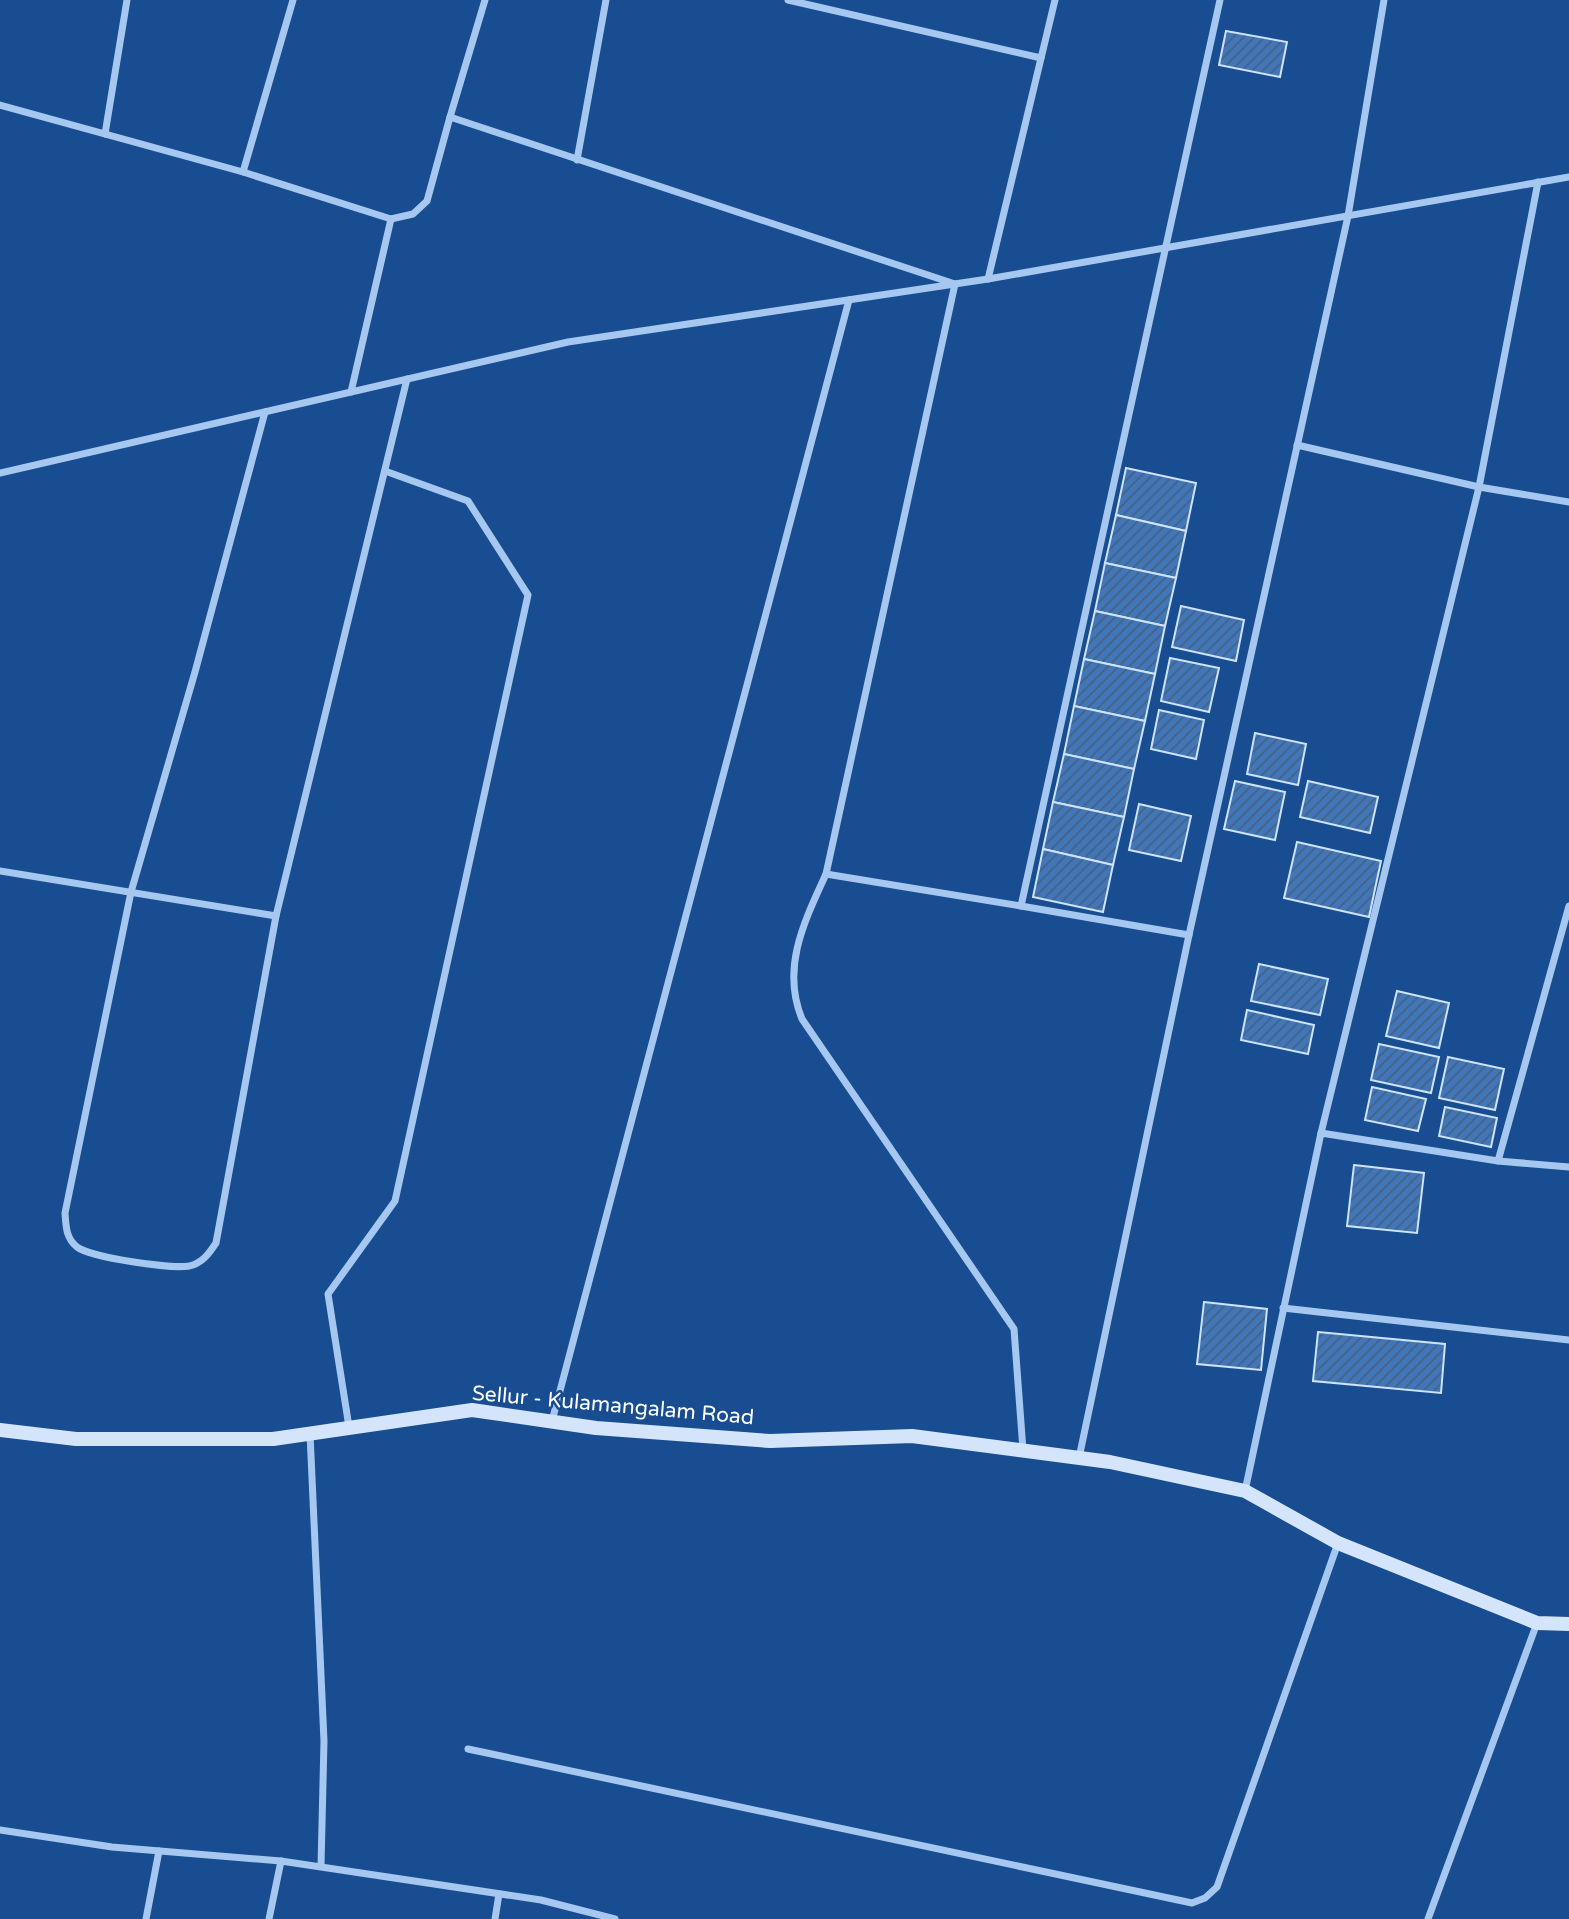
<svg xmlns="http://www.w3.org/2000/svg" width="1569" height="1919" font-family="'Varela Round',sans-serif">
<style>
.building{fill:url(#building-hatch);stroke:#cde2fb;stroke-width:2}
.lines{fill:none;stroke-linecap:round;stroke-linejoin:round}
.minor{stroke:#a6c7f0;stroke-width:7}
.secondary{stroke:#d4e5fb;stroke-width:14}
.labels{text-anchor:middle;stroke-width:5;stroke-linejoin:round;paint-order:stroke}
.street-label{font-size:21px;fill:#fff;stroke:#184d91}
</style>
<defs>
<pattern id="building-hatch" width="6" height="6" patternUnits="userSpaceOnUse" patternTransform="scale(1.75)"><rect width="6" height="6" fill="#4176b9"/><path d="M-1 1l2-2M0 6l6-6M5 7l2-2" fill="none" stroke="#466182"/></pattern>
</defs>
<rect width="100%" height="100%" fill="#184d91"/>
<g class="building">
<path d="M1226,31L1287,42L1280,77L1219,65Z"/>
<path d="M1126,468L1196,483L1186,531L1116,515Z"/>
<path d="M1116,515L1186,531L1176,578L1105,563Z"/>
<path d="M1105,563L1176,578L1165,626L1095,611Z"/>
<path d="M1181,606L1244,620L1236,661L1172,647Z"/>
<path d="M1095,611L1165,626L1155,674L1084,659Z"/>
<path d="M1170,658L1219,668L1209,712L1161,701Z"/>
<path d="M1084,659L1155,674L1145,721L1074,706Z"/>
<path d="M1074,706L1145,721L1134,769L1064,754Z"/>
<path d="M1159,710L1204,720L1196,759L1151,749Z"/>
<path d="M1255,733L1306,744L1298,785L1247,774Z"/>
<path d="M1064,754L1134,769L1124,817L1053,802Z"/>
<path d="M1235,781L1285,792L1275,840L1224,829Z"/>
<path d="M1308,781L1378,797L1370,833L1300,817Z"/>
<path d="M1053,802L1124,817L1113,865L1043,849Z"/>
<path d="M1139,804L1191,816L1181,861L1129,850Z"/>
<path d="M1297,842L1381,861L1369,917L1284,898Z"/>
<path d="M1043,849L1113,865L1103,912L1033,897Z"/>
<path d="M1259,964L1328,979L1320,1015L1251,1001Z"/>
<path d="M1397,991L1449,1003L1439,1048L1386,1036Z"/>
<path d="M1247,1010L1314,1025L1308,1054L1241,1040Z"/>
<path d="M1379,1044L1439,1057L1431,1093L1371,1080Z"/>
<path d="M1448,1057L1504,1069L1495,1110L1439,1098Z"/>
<path d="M1372,1087L1426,1099L1418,1131L1365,1120Z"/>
<path d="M1445,1107L1497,1118L1491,1147L1439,1136Z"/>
<path d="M1354,1165L1424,1173L1417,1233L1347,1226Z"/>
<path d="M1204,1302L1267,1309L1261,1370L1197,1364Z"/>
<path d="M1318,1332L1445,1344L1441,1393L1313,1381Z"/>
</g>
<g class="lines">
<g class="minor">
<path d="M788,0L1041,58"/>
<path d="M1220,0L1021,906L1189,935L1348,216L1384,0"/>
<path d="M0,105L243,172L391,219L413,214L427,201L450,117L955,284L826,874C804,922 781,968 802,1019L1014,1329L1023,1450"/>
<path d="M450,117L485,0"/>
<path d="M105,134L127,0"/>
<path d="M577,160L606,0"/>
<path d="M243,172L293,0"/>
<path d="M988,279L1055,0"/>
<path d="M351,392L391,219"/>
<path d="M265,412L195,672L131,892L65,1213C66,1227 66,1238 77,1247C89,1257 178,1271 193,1265C204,1261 210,1252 216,1243L276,916"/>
<path d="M1297,445L1479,487L1569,502"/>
<path d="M0,473L568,342L988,279L1569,177"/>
<path d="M0,871L276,916L407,379"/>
<path d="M826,874L1021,906"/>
<path d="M1321,1133L1479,487L1538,182"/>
<path d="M1498,1161L1569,906"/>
<path d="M1283,1308L1569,1340"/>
<path d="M552,1421L849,300"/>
<path d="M349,1427L328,1294L395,1201L528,595L468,501L385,471"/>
<path d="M310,1434L324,1741L321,1866"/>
<path d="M1079,1458L1189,935"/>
<path d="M1245,1491L1321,1133L1498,1161L1569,1167"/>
<path d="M468,1749L1192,1903L1205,1898L1217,1887L1338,1543"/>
<path d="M0,1830L112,1847L281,1861L269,1919"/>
<path d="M281,1861L541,1900L615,1919"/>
<path d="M146,1919L159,1851"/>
<path d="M495,1919L499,1894"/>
<path d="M1428,1919L1537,1623"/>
</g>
<path class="secondary" d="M0,1430L76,1439H273L472,1410L596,1428L770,1441L912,1436L1110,1462L1245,1491L1338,1543L1537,1623L1569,1624"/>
</g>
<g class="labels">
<g class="street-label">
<text transform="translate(613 1405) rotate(5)" y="7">Sellur - Kulamangalam Road</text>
</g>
</g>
</svg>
